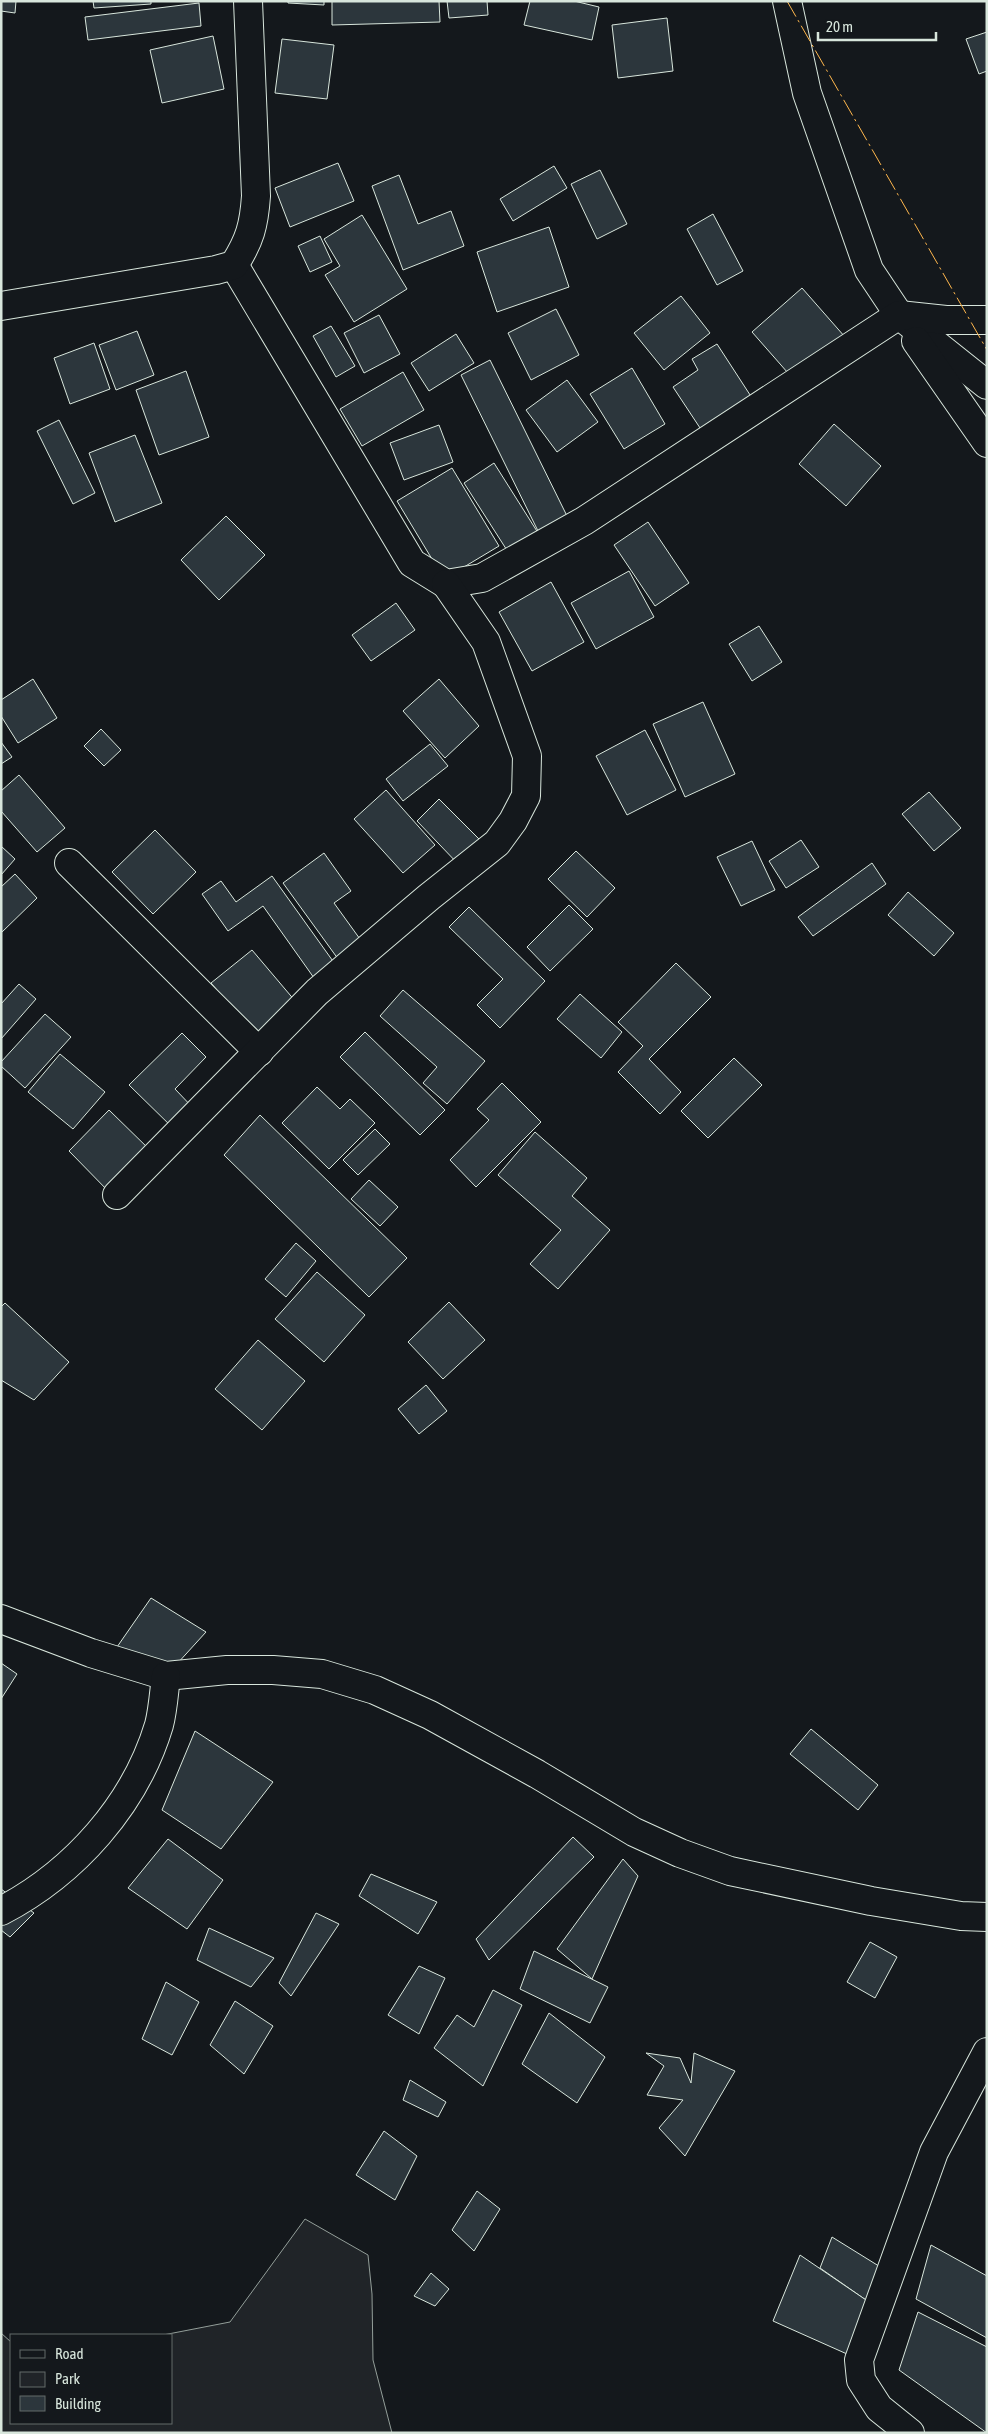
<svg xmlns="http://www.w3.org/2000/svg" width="988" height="2434" font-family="'Asap Condensed',sans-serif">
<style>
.green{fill:#202428;stroke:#939e99}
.building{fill:#2c363c;stroke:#d8e6dc}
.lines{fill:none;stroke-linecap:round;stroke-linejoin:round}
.street-casing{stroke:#d8e6dc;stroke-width:30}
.street{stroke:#14181c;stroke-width:28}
.power{stroke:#ffb74d;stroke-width:1;stroke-dasharray:18 4 2.5 4;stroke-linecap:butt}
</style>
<rect width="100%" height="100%" fill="#14181c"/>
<path class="green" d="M305,2219L368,2255L372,2294L373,2360L392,2433H1V2333L11,2342V2423H171V2335H163L230,2322Z"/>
<g class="building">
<path d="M1,1H16L15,13L1,11Z"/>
<path d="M93,1H151V4L94,8Z"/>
<path d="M288,1H324V5L288,3Z"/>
<path d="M332,1H439L440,22L332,25Z"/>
<path d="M447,1H487L488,15L449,18Z"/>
<path d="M530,1H574L599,7L592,40L524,25Z"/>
<path d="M199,3L201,26L88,40L85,17Z"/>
<path d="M667,18L673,71L618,78L612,25Z"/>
<path d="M987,32V71L979,74L966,39Z"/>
<path d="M213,36L224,89L162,103L150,50Z"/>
<path d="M282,39L334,45L327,99L275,93Z"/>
<path d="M338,163L354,201L290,227L275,188Z"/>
<path d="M554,166L567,188L513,221L500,199Z"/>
<path d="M600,170L627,224L597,239L571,184Z"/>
<path d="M399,175L418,224L451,211L464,246L403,270L372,186Z"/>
<path d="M713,214L743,271L717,285L687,229Z"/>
<path d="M362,215L407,289L354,322L325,275L340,266L324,239Z"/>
<path d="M549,227L569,287L497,312L477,252Z"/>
<path d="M320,236L332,262L310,272L298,246Z"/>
<path d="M802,288L845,337L795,381L752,332Z"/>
<path d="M681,296L710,333L664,370L634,333Z"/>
<path d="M556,309L579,355L531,380L508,333Z"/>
<path d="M379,315L400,354L364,373L344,333Z"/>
<path d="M331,326L355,366L336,377L313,336Z"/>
<path d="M137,331L154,375L116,390L99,345Z"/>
<path d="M456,334L474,363L429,391L411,363Z"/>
<path d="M94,343L110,389L70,404L54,358Z"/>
<path d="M717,344L754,401L704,434L673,387L698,370L692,359Z"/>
<path d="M490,360L569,520L540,535L461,375Z"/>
<path d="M632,368L665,424L624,449L590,394Z"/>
<path d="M186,371L209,437L159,455L136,390Z"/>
<path d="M403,372L424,410L362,446L340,409Z"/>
<path d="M567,380L598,422L557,452L526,410Z"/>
<path d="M59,420L95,493L73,504L37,431Z"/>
<path d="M834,424L881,466L846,506L799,464Z"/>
<path d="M439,425L453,462L404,480L390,443Z"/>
<path d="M135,435L162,503L115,522L89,453Z"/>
<path d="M494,463L540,536L510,555L464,483Z"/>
<path d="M452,468L499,546L444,579L397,501Z"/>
<path d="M226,516L265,555L219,600L181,560Z"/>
<path d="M648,522L689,583L655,606L614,545Z"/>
<path d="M629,571L654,617L596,649L571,603Z"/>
<path d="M551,582L584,642L532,671L499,612Z"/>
<path d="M396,603L415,630L371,661L352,635Z"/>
<path d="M759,626L782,662L752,681L729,644Z"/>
<path d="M33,679L57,718L18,743L1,716V700Z"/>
<path d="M439,679L479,726L445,758L403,711Z"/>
<path d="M703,702L735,774L685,797L653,724Z"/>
<path d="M101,729L121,750L104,766L84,746Z"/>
<path d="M645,730L676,790L627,815L596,756Z"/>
<path d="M1,742L12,757L1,764Z"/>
<path d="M430,744L448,766L403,801L386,779Z"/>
<path d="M19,775L65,828L37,852L1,811V791Z"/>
<path d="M386,790L435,845L403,873L354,819Z"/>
<path d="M929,792L961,828L934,851L902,814Z"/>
<path d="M439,799L483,843L460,866L417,821Z"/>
<path d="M155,830L196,872L153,914L112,872Z"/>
<path d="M801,840L819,867L786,888L769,861Z"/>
<path d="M752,841L775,890L741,906L717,857Z"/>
<path d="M1,846L15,859L1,875Z"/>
<path d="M576,851L615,888L587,917L548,879Z"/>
<path d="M324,853L351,891L334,903L365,946L341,963L283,883Z"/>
<path d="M872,863L886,884L813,936L798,917Z"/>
<path d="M15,874L37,898L1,933V887Z"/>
<path d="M272,876L340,971L319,985L263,906L228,931L202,894L221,881L236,902Z"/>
<path d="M908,892L954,933L934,956L888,915Z"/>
<path d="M569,905L593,929L550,971L527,947Z"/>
<path d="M469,907L545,981L500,1028L477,1005L503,979L449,927Z"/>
<path d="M252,950L296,1002L256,1036L211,983Z"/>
<path d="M676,963L711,997L649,1059L681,1092L660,1114L618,1072L643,1046L618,1022Z"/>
<path d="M19,984L36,999L1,1039V1004Z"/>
<path d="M403,990L485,1061L447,1104L423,1083L437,1067L380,1016Z"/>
<path d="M580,994L622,1032L601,1058L557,1019Z"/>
<path d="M45,1014L71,1037L25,1088L1,1066V1062Z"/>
<path d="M365,1032L445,1110L420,1135L340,1057Z"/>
<path d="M182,1033L206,1057L175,1089L196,1111L176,1131L129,1085Z"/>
<path d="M60,1054L105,1092L73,1129L28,1092Z"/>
<path d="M734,1058L762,1085L708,1138L681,1111Z"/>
<path d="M502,1083L541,1122L476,1187L450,1160L489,1120L477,1109Z"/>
<path d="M317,1087L340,1109L350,1099L375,1123L329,1169L282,1123Z"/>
<path d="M109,1110L152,1152L111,1194L69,1151Z"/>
<path d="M260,1115L407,1258L369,1297L224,1155Z"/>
<path d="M375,1129L390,1144L358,1175L343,1160Z"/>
<path d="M535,1132L587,1178L572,1196L610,1230L558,1289L530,1264L561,1230L498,1175Z"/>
<path d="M369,1180L398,1207L380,1226L351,1199Z"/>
<path d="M296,1243L316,1261L286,1297L265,1279Z"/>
<path d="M317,1272L365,1315L324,1362L275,1319Z"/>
<path d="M449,1302L485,1340L443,1379L408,1342Z"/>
<path d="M5,1303L69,1362L34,1400L1,1380V1307Z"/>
<path d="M258,1340L305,1381L262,1430L215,1389Z"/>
<path d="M426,1385L447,1411L419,1434L398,1409Z"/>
<path d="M151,1598L206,1632L166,1676L117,1647Z"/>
<path d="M1,1663L17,1674L1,1699Z"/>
<path d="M811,1729L878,1785L858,1810L790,1754Z"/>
<path d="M195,1731L273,1782L221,1849L162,1810Z"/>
<path d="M573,1837L594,1857L489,1960L476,1939Z"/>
<path d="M168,1839L223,1880L187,1929L128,1888Z"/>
<path d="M623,1859L638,1876L592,1979L557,1949Z"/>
<path d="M371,1874L437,1902L418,1934L359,1896Z"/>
<path d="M1,1889L34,1913L10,1937L1,1930Z"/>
<path d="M316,1913L339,1924L291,1996L279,1983Z"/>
<path d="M209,1928L274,1958L251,1987L197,1960Z"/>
<path d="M870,1942L897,1957L875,1998L847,1982Z"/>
<path d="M534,1951L608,1987L590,2023L520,1989Z"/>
<path d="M419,1966L445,1978L419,2034L388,2015Z"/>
<path d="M166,1982L199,2002L172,2055L142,2039Z"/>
<path d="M493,1990L522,2005L483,2086L434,2048L457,2015L474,2027Z"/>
<path d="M235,2001L273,2026L244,2074L210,2045Z"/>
<path d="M549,2013L605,2057L577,2103L522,2064Z"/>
<path d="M646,2053L680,2058L691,2083L694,2053L735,2071L685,2156L659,2128L683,2100L647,2095L664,2066Z"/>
<path d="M410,2080L446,2102L438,2117L403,2100Z"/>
<path d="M384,2131L417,2156L395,2200L356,2175Z"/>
<path d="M477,2191L500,2209L474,2251L452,2230Z"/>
<path d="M832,2237L882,2268L866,2300L820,2268Z"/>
<path d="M931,2245L987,2276V2338L916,2299Z"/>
<path d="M800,2255L866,2300L847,2354L773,2321Z"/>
<path d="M431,2273L449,2289L435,2306L414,2296Z"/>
<path d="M918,2312L987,2347V2433L899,2370Z"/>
</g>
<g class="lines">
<g class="street-casing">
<g id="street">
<path d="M787,1L807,93L869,270L899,315L987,385"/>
<path d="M234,265L412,563L446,584L482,578L584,521L899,315L946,320H987"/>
<path d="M1,306L216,270L234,265C250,240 254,225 256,196L248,1"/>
<path d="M916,341L987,443"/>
<path d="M69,863L259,1052"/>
<path d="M117,1195L317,992L429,897L497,843L513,821L526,796L527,756L486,642L446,584"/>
<path d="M1,1619L91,1653L166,1676L227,1670H273L322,1674L375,1690L430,1715L537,1774L634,1832L680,1853L730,1871L871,1901L961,1916L987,1917"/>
<path d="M1,1911C74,1873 135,1805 159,1725C163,1710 164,1692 166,1676"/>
<path d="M910,2433L879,2408L861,2380L859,2360L934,2152L987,2052"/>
</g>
</g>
<use href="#street" class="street"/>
<path class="power" d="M787,1L987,350"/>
</g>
<rect width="988" height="2434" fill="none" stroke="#d8e6dc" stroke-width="5"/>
<rect x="10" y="2334" width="162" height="90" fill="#14181c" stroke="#626a69"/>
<rect x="20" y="2350" width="25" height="8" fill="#14181c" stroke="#626a69"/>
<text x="55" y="2359" font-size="15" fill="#d8e6dc">Road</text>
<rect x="20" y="2372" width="25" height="15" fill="#202428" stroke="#626a69"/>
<text x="55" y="2384" font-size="15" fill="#d8e6dc">Park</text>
<rect x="20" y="2396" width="25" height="15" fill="#2c363c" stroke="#626a69"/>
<text x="55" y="2409" font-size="15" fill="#d8e6dc">Building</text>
<path d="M818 32v8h118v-8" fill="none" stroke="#d8e6dc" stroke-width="2.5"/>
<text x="826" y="32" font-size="15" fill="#d8e6dc" stroke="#14181c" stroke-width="4" paint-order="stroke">20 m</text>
</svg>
